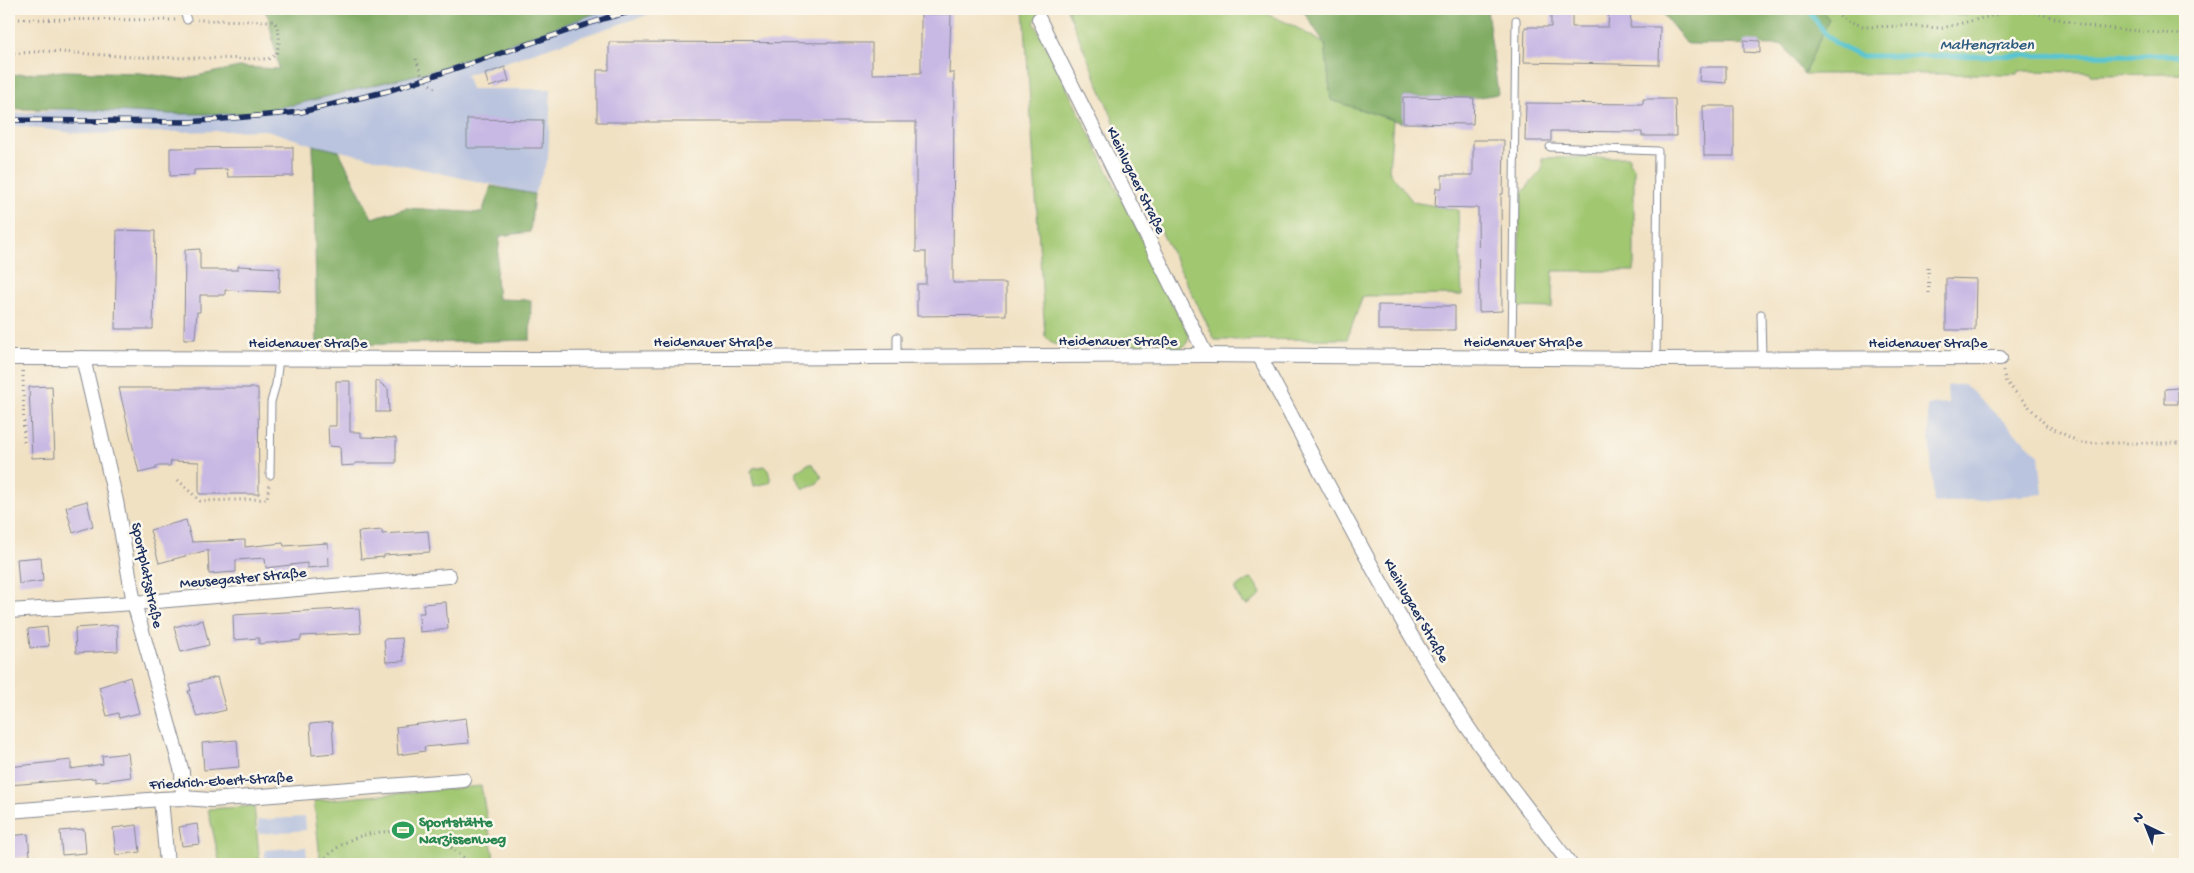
<svg xmlns="http://www.w3.org/2000/svg" width="2194" height="873" font-family="'Gochi Hand',sans-serif">
<style>
.industrial{fill:#bac4de}
.green{fill:#a1c771;stroke:#5e7b68}
.forest{fill:#80ac63;stroke:#4e6e60}
.lines{fill:none;stroke-linecap:round;stroke-linejoin:round}
.stream{stroke:#59c5d1;stroke-width:5}
.building{fill:#c7b8e4}
.lane-casing{stroke:#868890;stroke-width:9}
.street-casing{stroke:#868890;stroke-width:16}
.path{stroke:#868890;stroke-width:3;stroke-dasharray:1 4;stroke-linecap:butt}
.lane{stroke:#fff;stroke-width:7}
.street{stroke:#fff;stroke-width:14}
.rail-casing{stroke:#1b2f5e;stroke-width:5.5}
.rail{stroke:#fbf7ec;stroke-width:4;stroke-dasharray:11;stroke-linecap:butt}
.labels{text-anchor:middle;stroke-width:5;stroke-linejoin:round;paint-order:stroke}
.street-label{font-size:15px;fill:#1b2f5e;stroke:#fbf7ec}
.leisure-label{font-size:15px;font-weight:bold;fill:#27864d;stroke:#fbf7ec;text-anchor:start}
.water-label{font-size:16px;font-style:italic;fill:#2e5c80;stroke:#fbf7ec}
</style>
<rect width="100%" height="100%" fill="#fbf7ec"/>
<filter id="ink" filterUnits="userSpaceOnUse"><feTurbulence type="fractalNoise" baseFrequency=".02" numOctaves="2"/><feDisplacementMap in="SourceGraphic" scale="10" xChannelSelector="R" yChannelSelector="G"/><feConvolveMatrix kernelMatrix="1 2 1 2 8 2 1 2 1" color-interpolation-filters="sRGB"/></filter>
<filter id="wash" filterUnits="userSpaceOnUse"><feTurbulence type="fractalNoise" baseFrequency=".0096" numOctaves="4" result="noise"/><feDisplacementMap in="SourceGraphic" scale="20" xChannelSelector="R" yChannelSelector="G"/><feGaussianBlur stdDeviation="1.12" result="paint"/><feColorMatrix in="noise" values="0 0 0 0 0 0 0 0 0 0 0 0 0 0 0 0 0 1.4 0 .05"/><feComposite in="paint" operator="in"/></filter>
<g filter="url(#wash)">
<rect width="100%" height="100%" fill="#f1e1c3"/>
<g class="industrial">
<path d="M608,9H671L650,14L466,75L471,89H551L548,159L534,194L313,145L267,130L82,134L9,125V114L71,109L170,114H244L431,71Z"/>
<path d="M1964,384L2039,455L2043,494L1934,503L1927,405L1948,403L1947,386Z"/>
<path d="M305,817L306,830L259,834L258,820Z"/>
<path d="M306,847L307,858L265,861V850Z"/>
</g>
<g class="green">
<path d="M1024,9H1044L1034,22L1189,335C1188,343 1186,346 1178,349L1053,344L1045,336Z"/>
<path d="M1067,9H1256L1292,25L1325,44L1331,100L1393,120L1389,171L1413,202L1458,210L1462,295L1363,296L1347,339L1215,340L1153,215Z"/>
<path d="M1820,9H1953L1957,16L1989,9H2185V74L2091,75V72L2019,71L2018,74H1804L1829,19Z"/>
<path d="M1629,157V163L1634,168V271H1553L1552,308L1518,307L1520,195L1542,170V158Z"/>
<path d="M808,464H813L822,478C819,483 809,489 802,488L796,475L797,471Z"/>
<path d="M765,466L768,469L771,481L768,483L754,486L751,472L753,468Z"/>
<path d="M1250,579L1253,580L1261,593L1259,597L1247,605L1242,603L1235,590L1237,587Z"/>
<path d="M481,786L495,864H276L320,859L314,801Z"/>
<path d="M254,806L260,864H220L208,809Z"/>
</g>
<g class="forest">
<path d="M263,9H608L431,71L297,104L244,114H170L72,109H9V75L64,71L140,73L182,79L239,67L279,69L268,16Z"/>
<path d="M1302,9H1487L1498,94L1474,98L1403,97V123L1331,100L1325,44Z"/>
<path d="M1659,9H1820L1829,19L1804,74L1783,45L1687,44Z"/>
<path d="M1953,9H1989L1957,16Z"/>
<path d="M313,145L339,151L372,218L406,208L482,213L491,186L534,194L530,232L500,236L496,277L498,299L531,300L530,340L317,346Z"/>
</g>
<g class="lines">
<path class="stream" d="M1808,9C1825,35 1831,44 1860,56L2185,55"/>
</g>
<g id="blocks">
<g class="building">
<path d="M1551,9H1572V27H1608L1609,10H1631L1630,27H1660L1659,65L1524,62L1525,27H1551Z"/>
<path d="M921,14H951L949,73H954L953,283H1006V315L917,316V284H926V252H916V122H597V70H609V42L872,43V74L921,73Z"/>
<path d="M1744,40L1760,41V53L1744,52Z"/>
<path d="M505,67L509,81L489,87L485,74Z"/>
<path d="M1700,67H1726V83L1699,81Z"/>
<path d="M1403,97L1474,98L1473,124L1403,123Z"/>
<path d="M1643,99H1675L1676,136H1642V132L1551,131V141H1525L1526,103L1643,104Z"/>
<path d="M1703,106H1734V156H1704Z"/>
<path d="M467,119L543,120L542,148H467Z"/>
<path d="M1473,140H1504L1503,194H1501L1502,311L1479,312L1478,208L1435,207L1436,188H1442V175H1473Z"/>
<path d="M293,147V176L228,177L227,169L194,170V175L170,176V148Z"/>
<path d="M117,230L155,231L153,329H115Z"/>
<path d="M200,249V270H238V266L280,268L279,292L225,290V295H200V312H197L195,339H184L185,250Z"/>
<path d="M1946,278L1976,279L1975,330H1946Z"/>
<path d="M1378,305L1455,306V330H1378Z"/>
<path d="M376,380L388,389L389,412H376Z"/>
<path d="M336,381H350V432H361V437L396,438V463H355V465L341,466L340,447L329,446L328,426H336Z"/>
<path d="M52,386L55,457L32,458L29,387Z"/>
<path d="M119,388H258L259,494H199V462L171,461L170,466H156V469L139,473Z"/>
<path d="M2178,388V404H2165V389Z"/>
<path d="M87,501L93,526L73,533L66,507Z"/>
<path d="M186,520L192,542L245,540V547L283,543L284,546L328,543L329,566L307,568V563L266,568L265,558L236,560V572L209,574L208,550L159,563L150,530Z"/>
<path d="M382,530V534L428,531L430,552L384,555V557L361,559L358,532Z"/>
<path d="M41,557L43,581L19,584L17,559Z"/>
<path d="M446,602L448,629L420,632L419,613H424L423,604Z"/>
<path d="M359,608L361,633L301,636V640L259,644V638L234,640L233,615Z"/>
<path d="M203,620L209,645L181,652L174,627Z"/>
<path d="M117,625L118,651L76,653L75,628Z"/>
<path d="M47,627L49,646L30,648L28,629Z"/>
<path d="M402,638L404,661L386,662L384,639Z"/>
<path d="M130,677L139,713L119,718L118,713L107,716L99,687Z"/>
<path d="M217,677L226,710L197,717L188,691H191L189,684Z"/>
<path d="M466,718L469,743L424,747L425,751L398,755L396,727Z"/>
<path d="M332,722L334,753L312,755L310,724Z"/>
<path d="M237,740L239,767L204,770L202,743Z"/>
<path d="M128,753L131,777L95,782V778L9,785V767L71,760V769L103,764L102,756Z"/>
<path d="M197,824L200,844L182,846L179,827Z"/>
<path d="M137,825L140,852L116,855L113,828Z"/>
<path d="M84,829L86,853L62,855L60,831Z"/>
<path d="M28,834L30,856L12,858L10,836Z"/>
</g>
</g>
</g>
<g filter="url(#ink)">
<use href="#blocks" fill-opacity="0" stroke="#868890" stroke-width="1"/>
<g class="lines">
<g class="lane-casing">
<g id="lane">
<path d="M183,9L187,20"/>
<path d="M1550,147L1658,151L1656,359"/>
<path d="M1761,314L1762,358"/>
<path d="M1512,356L1516,20"/>
<path d="M897,357V337"/>
<path d="M270,475L271,402L276,384L279,358"/>
</g>
</g>
<g class="street-casing">
<g id="street">
<path d="M1039,19L1206,355"/>
<path d="M1260,357C1320,469 1378,584 1445,692C1481,751 1528,809 1570,864"/>
<path d="M9,358L544,359L1206,355L1656,359L2000,358"/>
<path d="M83,358L116,501L134,603L182,772L183,798"/>
<path d="M9,611L134,603L449,576"/>
<path d="M161,799L167,864"/>
<path d="M9,811L161,799L183,798L211,800L464,780"/>
</g>
</g>
<g class="path">
<path d="M1832,9L1845,20L1866,27L1903,26L1942,28L2007,12H2031L2091,27L2185,35"/>
<path d="M9,19L176,20"/>
<path d="M9,54L47,51L134,57L268,59L276,55C280,42 281,33 274,21L197,20"/>
<path d="M416,59L423,79L436,89"/>
<path d="M1928,267L1929,293"/>
<path d="M23,371L24,445"/>
<path d="M2003,371L2006,382L2046,425L2081,443H2185"/>
<path d="M178,480L200,501L267,499L269,485"/>
<path d="M318,864C328,855 337,847 348,841C385,823 444,831 469,864"/>
</g>
<use href="#lane" class="lane"/>
<use href="#street" class="street"/>
<g class="rail-casing">
<path id="rail" d="M9,120L189,122L301,112L388,91L606,18L641,9"/>
</g>
<use href="#rail" class="rail"/>
</g>
</g>
<defs>
<g id="stadium-bare" transform="scale(1.725)"><path d="M0-5a6.5 5 0 1 0 0 10a6.5 5 0 1 0 0-10ZM-3.5-1.8h7v3.6h-7Z" fill="#2e9e5b" stroke="#fbf7ec" stroke-width="2.5" paint-order="stroke"/></g>
</defs>
<g fill-rule="evenodd">
<use href="#stadium-bare" x="403" y="830"/>
</g>
<g class="labels">
<g class="street-label">
<text transform="translate(1137 180) rotate(64)" y="5">Kleinlugaer Straße</text>
<text x="1118" y="345">Heidenauer Straße</text>
<text x="713" y="346">Heidenauer Straße</text>
<text x="1523" y="346">Heidenauer Straße</text>
<text x="308" y="347">Heidenauer Straße</text>
<text x="1928" y="347">Heidenauer Straße</text>
<text transform="translate(148 575) rotate(78)" y="5">Sportplatzstraße</text>
<text transform="translate(243 577) rotate(-5)" y="5">Meusegaster Straße</text>
<text transform="translate(1417 610) rotate(60)" y="5">Kleinlugaer Straße</text>
<text transform="translate(221 780) rotate(-3)" y="5">Friedrich-Ebert-Straße</text>
</g>
<g class="leisure-label">
<text x="419" y="826">Sportstätte<tspan x="419" dy="17">Narzissenweg</tspan></text>
</g>
<g class="water-label">
<text x="1987" y="49">Maltengraben</text>
</g>
</g>
<rect width="2194" height="873" fill="none" stroke="#fbf7ec" stroke-width="30"/>
<g transform="translate(2146 826) rotate(317)" stroke="#fbf7ec" stroke-width="4" paint-order="stroke">
<path d="M0-4L9 19L0 12L-9 19Z" fill="#1b2f5e"/>
<text y="-8" font-size="14" font-weight="bold" text-anchor="middle" fill="#1b2f5e">N</text>
</g>
</svg>
